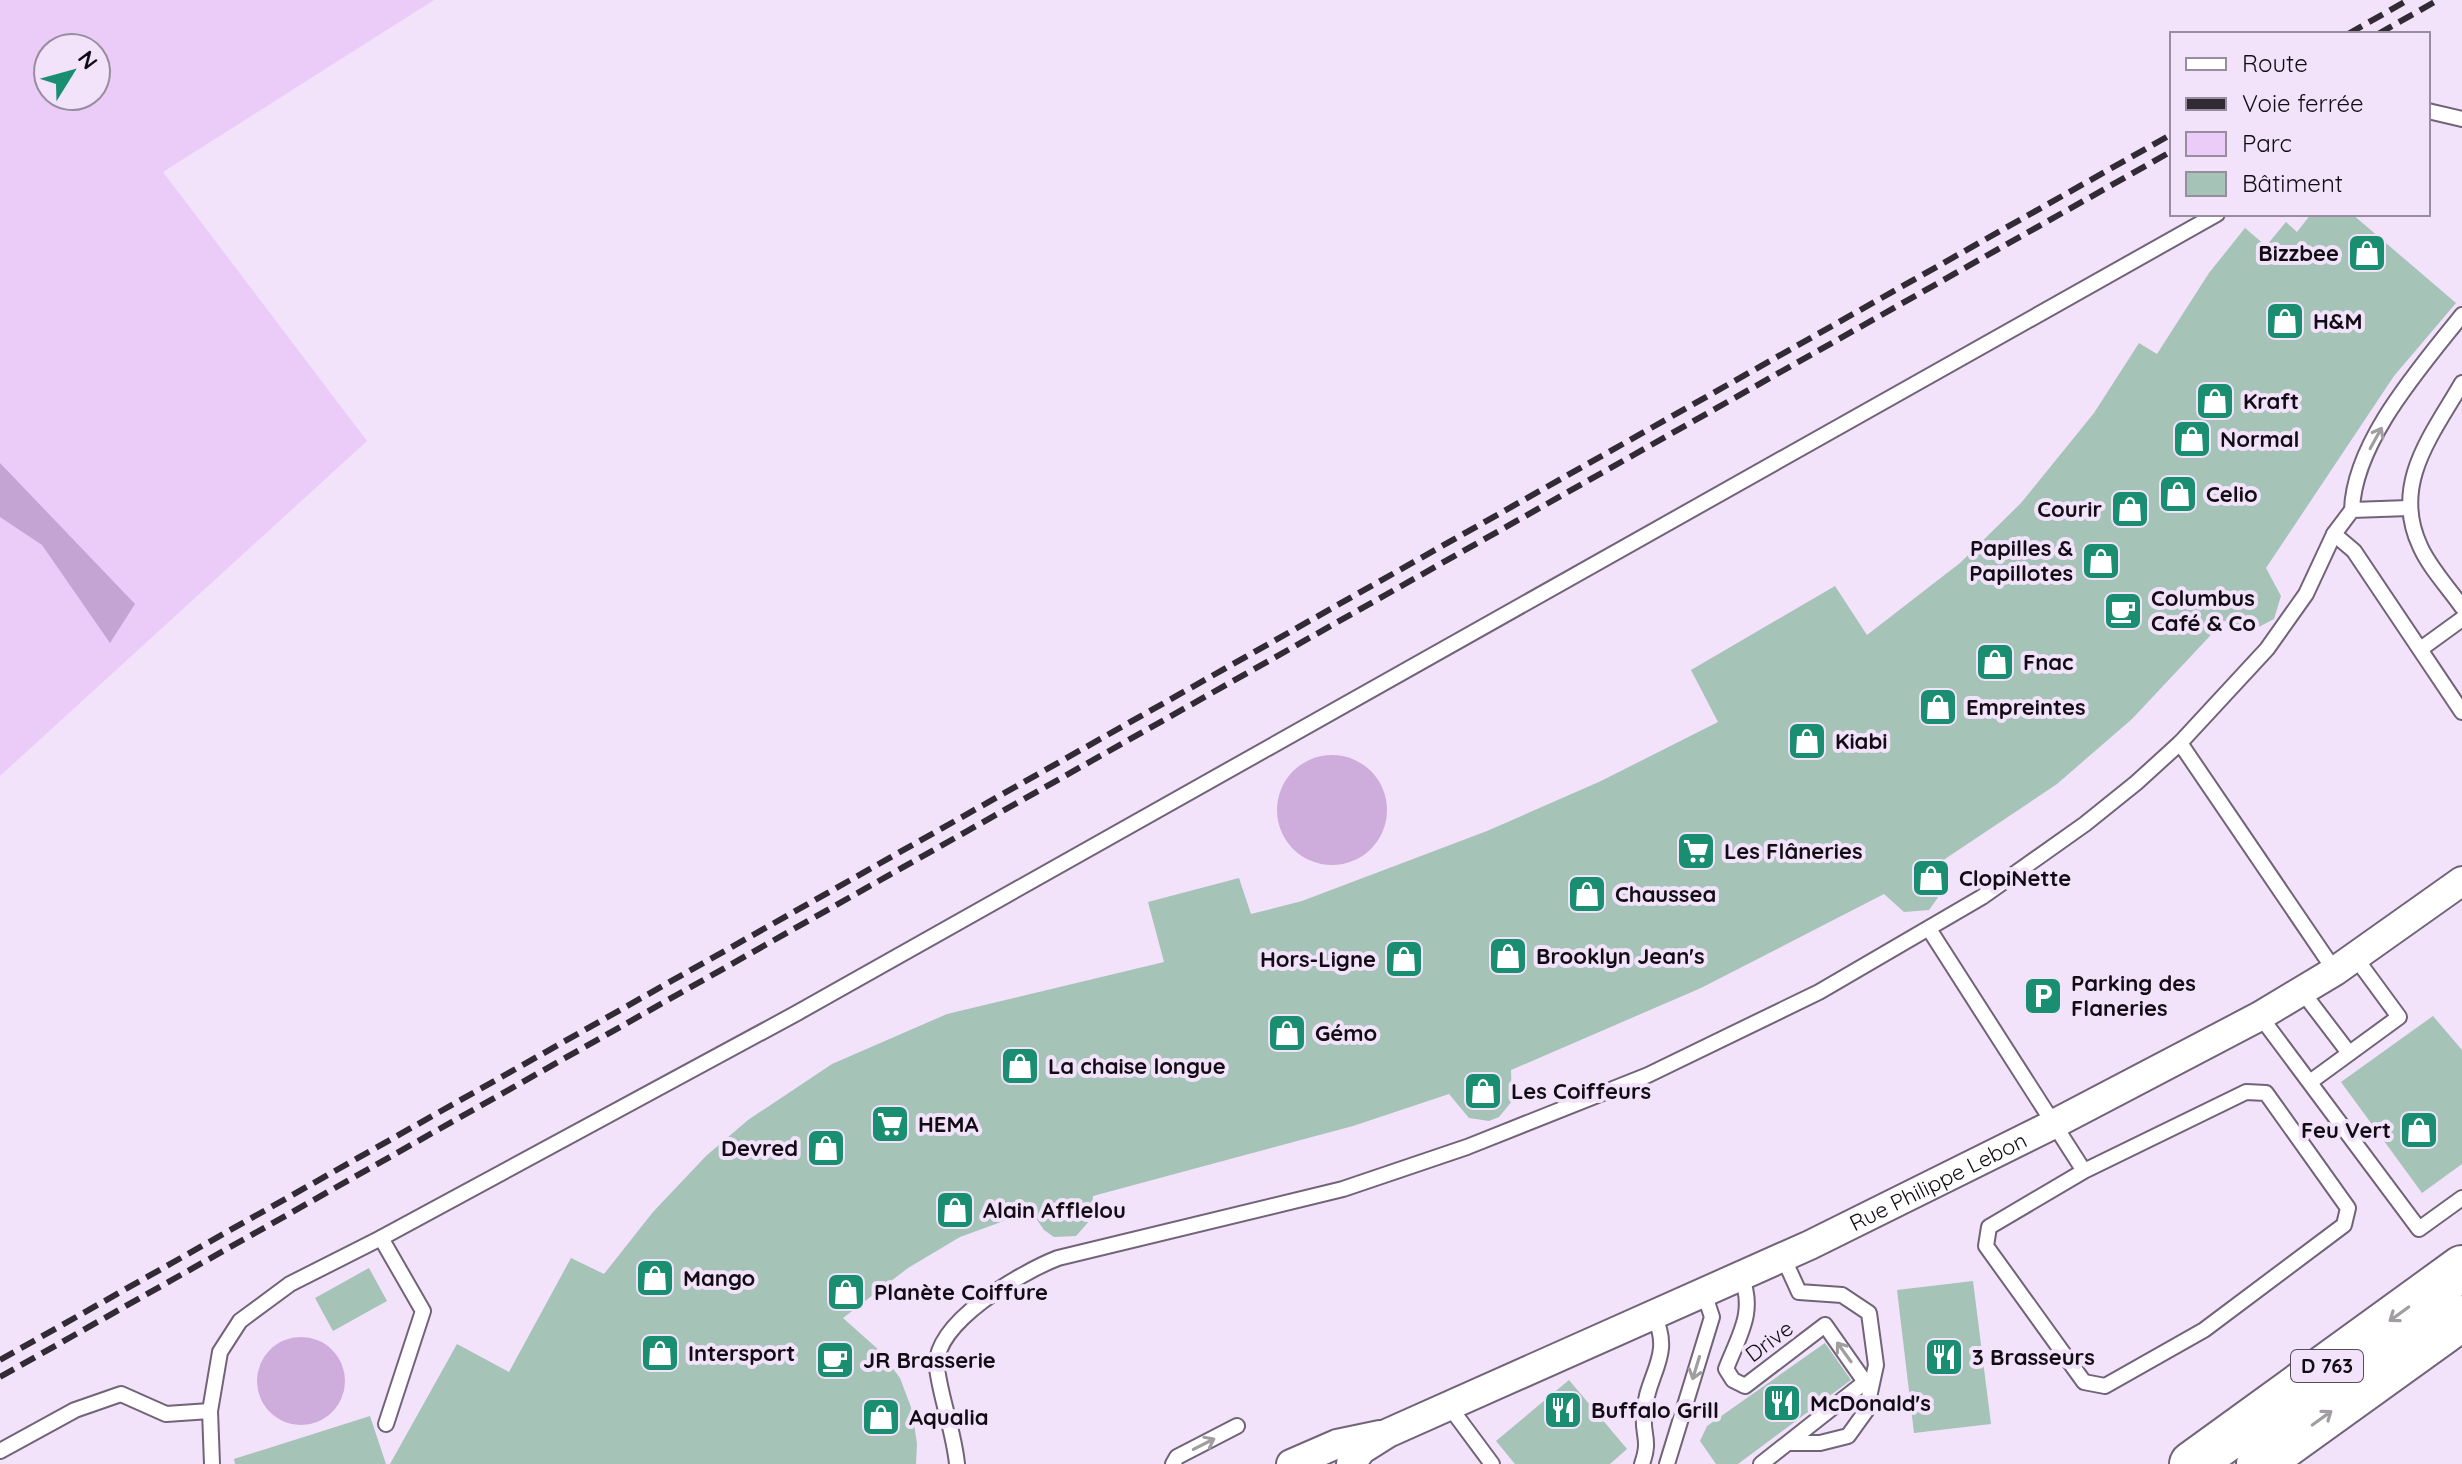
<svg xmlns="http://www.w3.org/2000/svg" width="2462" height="1464" font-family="Quicksand,sans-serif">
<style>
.green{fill:#ebccf9;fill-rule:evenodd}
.forest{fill:#c4a4d3}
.water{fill:#ceaddd}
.building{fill:#a6c3b8}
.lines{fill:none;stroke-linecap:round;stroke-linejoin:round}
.service-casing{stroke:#716378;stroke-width:18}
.minor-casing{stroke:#716378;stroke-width:32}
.trunk-casing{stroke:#716378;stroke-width:48}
.service{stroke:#fff;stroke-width:14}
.minor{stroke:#fff;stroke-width:28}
.trunk{stroke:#fff;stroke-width:44}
.rail{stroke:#322b36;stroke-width:6;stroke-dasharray:16 8;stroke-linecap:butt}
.oneway{stroke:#a09ea1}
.labels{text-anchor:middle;stroke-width:8;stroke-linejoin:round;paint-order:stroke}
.shield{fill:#f2e2fa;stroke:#554d5a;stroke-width:2}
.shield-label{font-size:20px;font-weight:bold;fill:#120d15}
.poi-label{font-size:22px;font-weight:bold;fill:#120d15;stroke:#f2e2fa;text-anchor:start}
.street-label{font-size:22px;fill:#120d15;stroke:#f2e2fa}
</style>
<rect width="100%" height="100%" fill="#f2e2fa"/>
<path class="green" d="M0,0H434L163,172L367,441L0,776ZM48,48H96V96H48Z"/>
<path class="forest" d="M0,463L135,604L110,643L42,545L0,517Z"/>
<g class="water">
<circle cx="1332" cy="810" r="55"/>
<circle cx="301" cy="1381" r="44"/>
</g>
<g class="building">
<path d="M2311,214H2352L2456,303L2394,376L2266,568L2281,596L2274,619L2253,630L2224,621L2132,719L2057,784L1939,863L1944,889L1929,910L1904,912L1884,894L1701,988L1511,1070L1512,1101L1499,1117L1489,1121L1469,1118L1449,1094L1353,1126L1093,1196L1091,1219L1076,1236L1054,1237L1044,1230L1031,1211L960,1237L908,1268L843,1318L880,1351L900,1378L912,1410L917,1444L916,1464H390L457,1344L509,1372L571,1258L604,1274L653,1212L706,1156L748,1120L832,1064L947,1014L1164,962L1148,902L1239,878L1251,914L1302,901L1487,831L1601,781L1718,722L1691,670L1835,586L1867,635L1960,563L2021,503L2094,413L2139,343L2157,354L2209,273L2245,228L2266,246L2286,222L2297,232Z"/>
<path d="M2433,1016L2462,1050V1164L2422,1193L2341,1082Z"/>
<path d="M369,1268L387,1301L333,1331L315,1298Z"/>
<path d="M1973,1281L1991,1424L1914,1433L1897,1290Z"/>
<path d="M1825,1343L1851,1380L1738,1464H1716L1700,1441L1707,1426Z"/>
<path d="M1569,1380L1627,1449L1610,1464H1515L1496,1441Z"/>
<path d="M370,1416L386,1464H235L234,1459Z"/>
</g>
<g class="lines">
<g class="service-casing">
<g id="service">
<path d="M2428,111L2462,119"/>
<path d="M2462,383C2432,435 2391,484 2420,546C2429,567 2448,587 2462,607"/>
<path d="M2352,510C2354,442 2420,368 2462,315"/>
<path d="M2334,534L2352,510L2409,508"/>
<path d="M2422,648L2462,619"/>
<path d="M2180,743L2335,971"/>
<path d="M1929,929L2084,1171L1989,1227L1986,1246L2084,1382L2105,1386L2204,1330L2344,1225L2348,1208L2266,1093L2246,1092L2084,1171"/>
<path d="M2301,990L2349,1053"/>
<path d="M2260,1016L2419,1229L2462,1198"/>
<path d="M2310,1082L2399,1017L2355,957"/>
<path d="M381,1238L423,1311L386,1424"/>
<path d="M1783,1257L1799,1292L1842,1295L1869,1313L1876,1365L1866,1411L1848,1436L1820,1443H1789"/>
<path d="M1741,1276C1756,1312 1739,1335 1726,1369L1733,1380L1745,1386L1825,1325L1865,1382L1761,1464"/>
<path d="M1449,1406L1492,1464"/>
<path d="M0,1451L75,1410L121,1394L166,1414L210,1411"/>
<path d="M212,1464L210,1411L220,1352L240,1321L290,1284L381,1238L797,1013L2217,214"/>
<path d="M957,1464C954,1432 941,1400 937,1368C932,1323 1022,1272 1058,1258L1343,1189L1467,1147L1648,1075L1819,992L1982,897L2085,824L2136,783L2180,743L2267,649L2306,594L2334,534L2354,551L2462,712"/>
<path d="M1173,1464L1177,1457L1237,1426"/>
<path d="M1642,1464C1651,1439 1642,1436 1644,1414C1646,1375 1674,1356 1654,1316"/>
<path d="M1667,1464L1712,1317L1704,1293"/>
</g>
</g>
<g class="minor-casing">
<g id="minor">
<path d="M1291,1464L1337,1444L1380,1435"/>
<path id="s1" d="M1351,1464L1361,1450L1388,1433L1810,1245L2054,1124L2260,1016L2335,971L2462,881"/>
</g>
</g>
<g class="trunk-casing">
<g id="trunk">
<path d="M2192,1464L2462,1268"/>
<path d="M2259,1464L2462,1318"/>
</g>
</g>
<use href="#service" class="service"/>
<use href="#minor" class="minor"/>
<use href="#trunk" class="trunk"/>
<g class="rail">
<path d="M2348,34L2408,0"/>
<path d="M2378,34L2438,0"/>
<path d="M0,1360L2172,134"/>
<path d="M0,1377L2172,151"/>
</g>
</g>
<defs><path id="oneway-shaft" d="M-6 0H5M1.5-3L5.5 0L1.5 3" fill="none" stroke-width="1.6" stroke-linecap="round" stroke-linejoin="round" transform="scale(2)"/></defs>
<g class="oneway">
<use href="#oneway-shaft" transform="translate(2376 438) rotate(-61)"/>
<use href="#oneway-shaft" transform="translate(2399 1314) rotate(144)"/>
<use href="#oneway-shaft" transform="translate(1844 1352) rotate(-126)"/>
<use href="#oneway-shaft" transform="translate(1696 1368) rotate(107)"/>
<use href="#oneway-shaft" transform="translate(2322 1418) rotate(-36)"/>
<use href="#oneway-shaft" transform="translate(1204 1444) rotate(-27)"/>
</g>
<defs>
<g id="shop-square" transform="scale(2)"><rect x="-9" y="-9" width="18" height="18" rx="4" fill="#198e71" stroke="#f2e2fa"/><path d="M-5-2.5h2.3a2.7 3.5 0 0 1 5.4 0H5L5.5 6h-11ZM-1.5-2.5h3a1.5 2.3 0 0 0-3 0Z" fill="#fff"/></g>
<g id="cafe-square" transform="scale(2)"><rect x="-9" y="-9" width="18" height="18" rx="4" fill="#198e71" stroke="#f2e2fa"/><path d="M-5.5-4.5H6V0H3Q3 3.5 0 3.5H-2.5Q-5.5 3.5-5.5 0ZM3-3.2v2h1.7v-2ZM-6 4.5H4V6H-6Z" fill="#fff"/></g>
<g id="supermarket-square" transform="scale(2)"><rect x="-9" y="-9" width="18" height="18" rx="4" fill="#198e71" stroke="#f2e2fa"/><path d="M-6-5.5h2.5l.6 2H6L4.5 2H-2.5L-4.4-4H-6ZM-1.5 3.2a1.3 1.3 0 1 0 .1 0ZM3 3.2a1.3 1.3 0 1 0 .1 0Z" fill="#fff"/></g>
<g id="parking-square" transform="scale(2)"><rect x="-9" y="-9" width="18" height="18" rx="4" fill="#198e71" stroke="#f2e2fa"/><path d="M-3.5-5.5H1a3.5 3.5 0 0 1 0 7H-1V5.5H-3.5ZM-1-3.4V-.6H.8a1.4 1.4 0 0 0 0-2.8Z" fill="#fff"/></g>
<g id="restaurant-square" transform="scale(2)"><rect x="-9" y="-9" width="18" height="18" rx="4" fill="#198e71" stroke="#f2e2fa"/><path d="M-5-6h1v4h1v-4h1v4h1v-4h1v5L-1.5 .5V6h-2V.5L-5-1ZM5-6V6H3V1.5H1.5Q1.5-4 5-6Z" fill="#fff"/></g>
</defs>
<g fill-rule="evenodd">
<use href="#shop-square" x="2367" y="253"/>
<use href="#shop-square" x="2285" y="321"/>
<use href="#shop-square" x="2215" y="401"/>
<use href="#shop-square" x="2192" y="439"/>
<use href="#shop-square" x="2178" y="494"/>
<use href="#shop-square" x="2130" y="509"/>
<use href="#shop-square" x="2101" y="561"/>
<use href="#cafe-square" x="2123" y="611"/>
<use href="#shop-square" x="1995" y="662"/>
<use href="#shop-square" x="1938" y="707"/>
<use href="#shop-square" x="1807" y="741"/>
<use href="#supermarket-square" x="1696" y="851"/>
<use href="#shop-square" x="1931" y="878"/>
<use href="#shop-square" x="1587" y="894"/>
<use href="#shop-square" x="1508" y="956"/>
<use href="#shop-square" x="1404" y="959"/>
<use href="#parking-square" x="2043" y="996"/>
<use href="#shop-square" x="1287" y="1033"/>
<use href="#shop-square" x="1020" y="1066"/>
<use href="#shop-square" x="1483" y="1091"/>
<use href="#supermarket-square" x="890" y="1124"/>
<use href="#shop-square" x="2419" y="1130"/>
<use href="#shop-square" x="826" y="1148"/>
<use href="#shop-square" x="955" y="1210"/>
<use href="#shop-square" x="655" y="1278"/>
<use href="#shop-square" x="846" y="1292"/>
<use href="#shop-square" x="660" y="1353"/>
<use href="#restaurant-square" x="1944" y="1357"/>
<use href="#cafe-square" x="835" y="1360"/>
<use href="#restaurant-square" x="1782" y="1403"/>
<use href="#restaurant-square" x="1563" y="1410"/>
<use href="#shop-square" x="881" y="1417"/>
</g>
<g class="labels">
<rect class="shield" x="2291" y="1350" width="72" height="32" rx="6"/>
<g class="shield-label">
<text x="2327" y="1373">D 763</text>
</g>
<g class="poi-label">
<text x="2339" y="261" text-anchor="end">Bizzbee</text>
<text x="2313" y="329">H&amp;M</text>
<text x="2243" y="409">Kraft</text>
<text x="2220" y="447">Normal</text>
<text x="2206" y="502">Celio</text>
<text x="2102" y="517" text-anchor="end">Courir</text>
<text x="2073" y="556" text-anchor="end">Papilles &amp;<tspan x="2073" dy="25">Papillotes</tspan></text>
<text x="2151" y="606">Columbus<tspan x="2151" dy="25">Café &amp; Co</tspan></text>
<text x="2023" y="670">Fnac</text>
<text x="1966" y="715">Empreintes</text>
<text x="1835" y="749">Kiabi</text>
<text x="1724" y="859">Les Flâneries</text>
<text x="1959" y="886">ClopiNette</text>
<text x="1615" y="902">Chaussea</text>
<text x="1536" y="964">Brooklyn Jean's</text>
<text x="1376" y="967" text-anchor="end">Hors-Ligne</text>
<text x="2071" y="991">Parking des<tspan x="2071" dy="25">Flaneries</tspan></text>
<text x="1315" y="1041">Gémo</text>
<text x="1048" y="1074">La chaise longue</text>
<text x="1511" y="1099">Les Coiffeurs</text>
<text x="918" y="1132">HEMA</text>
<text x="2391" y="1138" text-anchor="end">Feu Vert</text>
<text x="798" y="1156" text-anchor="end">Devred</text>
<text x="983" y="1218">Alain Afflelou</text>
<text x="683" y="1286">Mango</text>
<text x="874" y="1300">Planète Coiffure</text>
<text x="688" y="1361">Intersport</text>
<text x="1972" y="1365">3 Brasseurs</text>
<text x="863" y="1368">JR Brasserie</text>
<text x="1810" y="1411">McDonald's</text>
<text x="1591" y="1418">Buffalo Grill</text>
<text x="909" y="1425">Aqualia</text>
</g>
<g class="street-label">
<text dy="8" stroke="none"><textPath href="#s1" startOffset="654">Rue Philippe Lebon</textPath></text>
<text transform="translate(1769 1341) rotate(-37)" y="8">Drive</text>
</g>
</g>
<rect x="2170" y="32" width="260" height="184" fill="#f2e2fa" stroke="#988d9e" stroke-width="2"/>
<rect x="2186" y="58" width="40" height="12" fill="#ffffff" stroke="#988d9e" stroke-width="2"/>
<text x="2242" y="72" font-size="24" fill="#120d15">Route</text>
<rect x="2186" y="98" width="40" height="12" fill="#322b36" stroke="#988d9e" stroke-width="2"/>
<text x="2242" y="112" font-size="24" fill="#120d15">Voie ferrée</text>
<rect x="2186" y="132" width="40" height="24" fill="#ebccf9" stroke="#988d9e" stroke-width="2"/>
<text x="2242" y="152" font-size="24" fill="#120d15">Parc</text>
<rect x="2186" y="172" width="40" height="24" fill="#a6c3b8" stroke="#988d9e" stroke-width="2"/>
<text x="2242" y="192" font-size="24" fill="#120d15">Bâtiment</text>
<g transform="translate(72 72) rotate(53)"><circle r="38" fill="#f2e2fa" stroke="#988d9e" stroke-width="2"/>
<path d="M0-6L14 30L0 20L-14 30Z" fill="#198e71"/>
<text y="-12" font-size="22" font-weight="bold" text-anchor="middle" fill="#120d15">N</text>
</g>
</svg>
